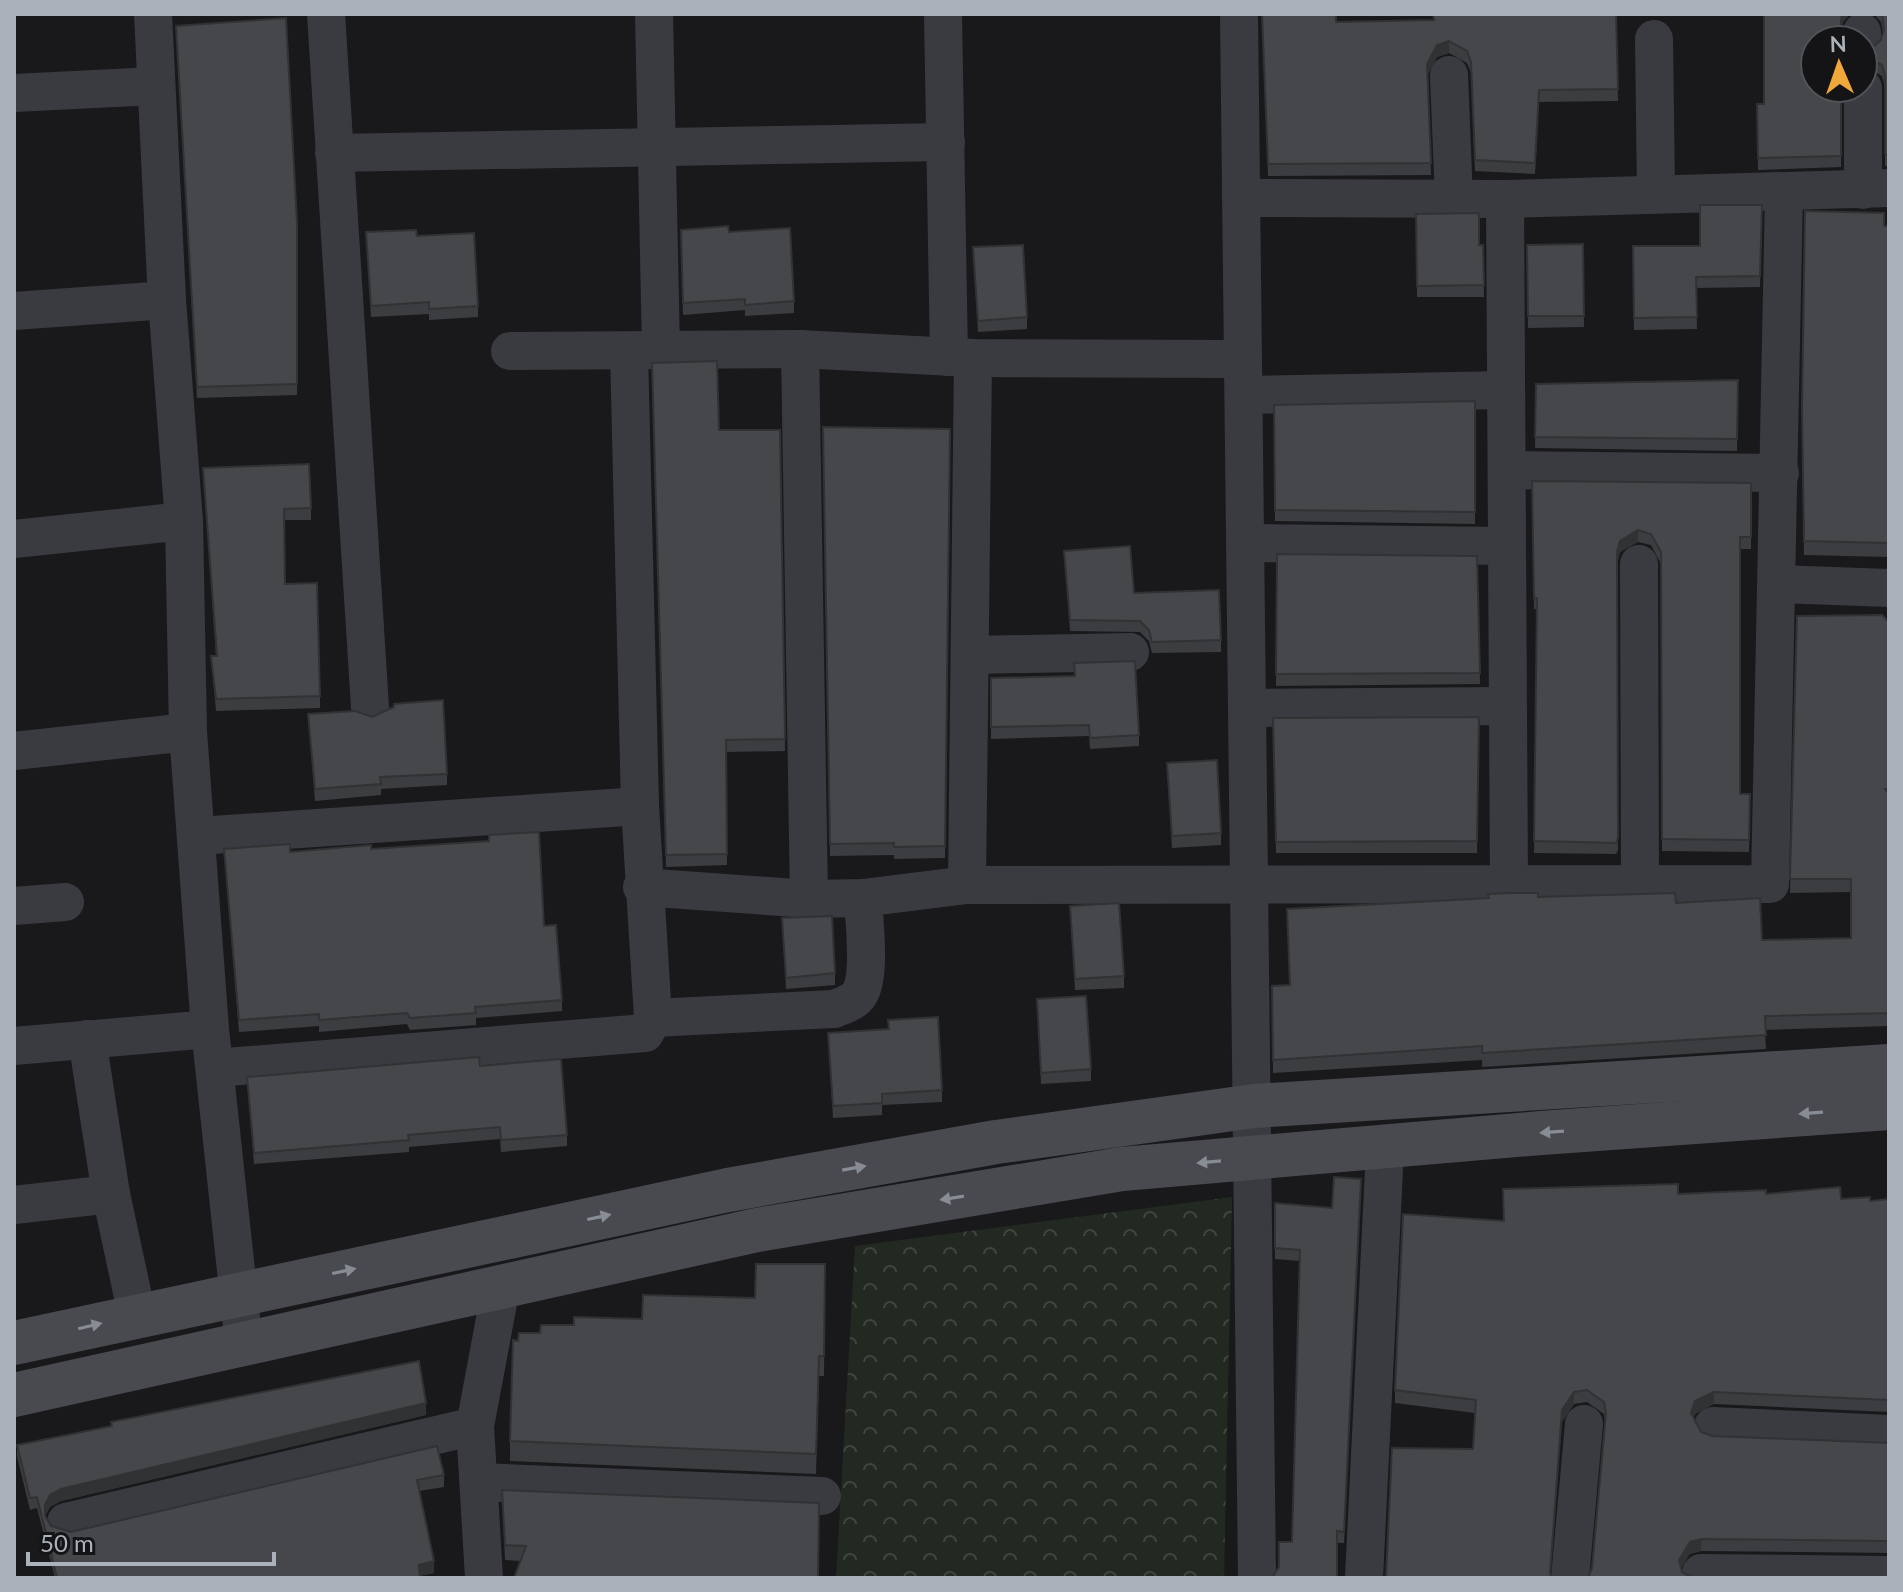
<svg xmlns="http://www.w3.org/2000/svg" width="1903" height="1592" font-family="Lato,sans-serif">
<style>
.forest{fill:url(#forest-crowns)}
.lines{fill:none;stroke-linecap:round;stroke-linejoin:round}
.street{stroke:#3a3b40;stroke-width:38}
.secondary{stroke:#484a50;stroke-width:44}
.wall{fill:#3b3d40}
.shaded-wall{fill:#303234}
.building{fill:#45474b;stroke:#303234;stroke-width:2}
.oneway{fill:#888d95}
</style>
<defs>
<pattern id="forest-crowns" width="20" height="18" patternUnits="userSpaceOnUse" patternTransform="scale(2)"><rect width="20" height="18" fill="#212921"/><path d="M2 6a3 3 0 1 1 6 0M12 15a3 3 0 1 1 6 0" fill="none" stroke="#3f463f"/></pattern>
</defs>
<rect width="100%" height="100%" fill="#19191b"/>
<path class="forest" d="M1232,1197L1224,1578H836L855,1246Z"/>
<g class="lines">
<g class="street">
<path d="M153,14L167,300L184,521L188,732L210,1029L244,1345"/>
<path d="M326,14L370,707"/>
<path d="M654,14L661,351"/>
<path d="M943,14L949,357"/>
<path d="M1239,14L1257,1578"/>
<path d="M1862,32V40"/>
<path d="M1654,39L1656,192"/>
<path d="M1449,75L1454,200"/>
<path d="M1863,88V190"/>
<path d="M14,93L155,86"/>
<path d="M334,153L946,142"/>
<path d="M1242,198L1505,199L1889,188"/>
<path d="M1505,199L1509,883"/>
<path d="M14,311L167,300"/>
<path d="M800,349L809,899"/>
<path d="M510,351L800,349L973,358L1243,359"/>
<path d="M1244,395L1506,390"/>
<path d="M1507,470L1780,473"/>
<path d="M14,539L184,521"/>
<path d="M1247,543L1507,546"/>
<path d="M1639,564L1640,884"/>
<path d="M1777,584L1889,588"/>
<path d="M970,655L1130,652"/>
<path d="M1248,708L1507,706"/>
<path d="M14,751L188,732"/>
<path d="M198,836L640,806"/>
<path d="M967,885L973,358"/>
<path d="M642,887L809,899L863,898L967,885L1770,884L1784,192"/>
<path d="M14,906L65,902"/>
<path d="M653,1018L834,1009C844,1005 855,1002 860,993C871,973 864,921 863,898"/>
<path d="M87,1039L111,1194L137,1315"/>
<path d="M14,1046L210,1029"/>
<path d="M215,1068L645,1033L653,1018L640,806L629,351"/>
<path d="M14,1205L111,1194"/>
<path d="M1713,1426L1889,1434"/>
<path d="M480,1482L822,1496"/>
<path d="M66,1522L475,1426"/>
<path d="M1701,1573L1889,1575"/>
<path d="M484,1578L475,1426L501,1287"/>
<path d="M1364,1578L1385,1149"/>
<path d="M1570,1578L1584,1424"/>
</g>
<g class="secondary">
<path d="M14,1343L728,1190L996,1142L1254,1106L1889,1066"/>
<path d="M14,1395L757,1230L1122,1169L1541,1133L1889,1108"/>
</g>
</g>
<g class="wall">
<path d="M1262,14L1336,22L1433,20V14H1642L1616,15L1618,101L1539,102L1535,174L1475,171L1471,73L1467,63L1449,53L1437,57L1428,74L1431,175L1268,176Z"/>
<path d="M1694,14H1850L1843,22L1841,33V167L1758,170L1757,104H1764V15L1694,16Z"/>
<path d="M1874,14H1889V166H1885V87L1882,76L1864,66L1863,48H1872L1881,40L1883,33L1881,22Z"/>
<path d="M176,26L297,223V395L197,398Z"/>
<path d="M1762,205L1760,287L1696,288L1697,329L1634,330L1633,246H1700Z"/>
<path d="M1416,214L1479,245H1483L1484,297H1417Z"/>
<path d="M1884,226H1889V557L1804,555L1802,408Z"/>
<path d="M681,230L729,232L794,301V313L745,316V310L683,315Z"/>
<path d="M366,232L417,236L478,306V317L429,320V314L371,317Z"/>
<path d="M1583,244L1584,327L1528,328L1527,245Z"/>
<path d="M973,247L1027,317V329L978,332Z"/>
<path d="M652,363L719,430H780L785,751L726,752L727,865L666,867Z"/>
<path d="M1738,380L1737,451L1535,448L1536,384Z"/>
<path d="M1475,401V524L1275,521L1274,405Z"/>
<path d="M823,427L950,429L945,858L894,859V855L830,856Z"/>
<path d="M203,468L311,508V520H284L285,584L320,696V708L216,711L211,656H216Z"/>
<path d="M1532,481L1751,483V549H1740V794H1750L1749,852L1662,851L1661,564L1651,545L1638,542L1620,552L1617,564L1618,850L1616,854L1534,853L1537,609H1534Z"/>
<path d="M1064,551L1134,593L1221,640V652L1152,653L1149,641L1140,632L1070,631Z"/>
<path d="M1277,554L1477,556L1480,684L1276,686Z"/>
<path d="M1797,616L1889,622V1026L1765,1030L1766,1049L1482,1067V1060L1273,1073L1272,986H1290L1287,909L1538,897L1676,903L1762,940L1851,938V892L1790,893Z"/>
<path d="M1074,663L1139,735V746L1090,749L1089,736L991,739V727L1074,676Z"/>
<path d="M308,714L447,774V785L381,789V795L315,801Z"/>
<path d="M1479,717L1477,853H1276L1273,718Z"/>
<path d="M1167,763L1221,833V845L1172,848Z"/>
<path d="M224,849L290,852L371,849L544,926L562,1000V1011L476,1018V1025L410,1030L407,1024L319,1032V1026L239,1032Z"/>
<path d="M1070,906L1124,976V988L1075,990Z"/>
<path d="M782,918L835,973V985L786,989Z"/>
<path d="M1037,999L1091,1069V1081L1041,1084Z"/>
<path d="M828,1033L942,1090V1102L882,1105V1115L833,1118Z"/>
<path d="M480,1066L567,1135V1146L501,1152L500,1139L409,1147V1152L254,1164L247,1077Z"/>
<path d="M1361,1179L1344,1543L1292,1542L1300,1261L1275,1259V1203L1332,1208Z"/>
<path d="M1678,1194H1766L1870,1201L1889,1199V1412L1714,1404L1695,1414L1694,1418L1701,1432L1712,1436L1889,1443V1553L1701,1551L1690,1554L1592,1568L1605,1421L1604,1414L1587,1402L1574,1404L1562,1422L1473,1449L1475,1413L1395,1403V1390Z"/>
<path d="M825,1264L824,1376H819L816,1474L510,1461V1441L518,1341L540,1333L574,1325L642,1319L755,1298Z"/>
<path d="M426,1415L61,1501L50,1507L45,1516L51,1526L71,1532L444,1475V1487L419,1491L434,1573L419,1576L420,1578H55L37,1508L30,1510L17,1456V1445L111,1426V1422Z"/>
<path d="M502,1490L819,1503L520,1561L505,1560Z"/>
</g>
<g class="shaded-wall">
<path d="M1842,14H1850L1843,22L1840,40Z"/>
<path d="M1449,41V53L1437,57L1427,75V64L1437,45Z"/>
<path d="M1638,530V542L1620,552L1617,564V552L1620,541Z"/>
<path d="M1574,1392V1404L1562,1422L1550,1578L1562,1410Z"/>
<path d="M1714,1392V1404L1695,1414L1691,1426V1413L1695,1401Z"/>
<path d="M426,1403V1415L61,1501L50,1507L45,1516V1505L50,1495L61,1489Z"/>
<path d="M1701,1539V1551L1690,1554L1679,1572V1560L1690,1542Z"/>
<path d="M434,1561V1573L419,1576V1565Z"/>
</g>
<g class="building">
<path d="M1262,14H1336V22L1434,20L1433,14H1616L1618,89L1539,90L1535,163L1475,160L1471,62L1467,51L1449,41L1437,45L1427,64L1431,163L1268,164Z"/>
<path d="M1764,14H1842L1840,29L1843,40H1815V88H1841V156L1758,158L1757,104H1764Z"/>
<path d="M1882,14H1889V155L1885,154V76L1882,65L1863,55V48H1872L1881,40L1884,29Z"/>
<path d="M286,18L297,223V384L197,387L176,26Z"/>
<path d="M1700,205H1762L1760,276L1696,277L1697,317L1634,318L1633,246H1700Z"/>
<path d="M1805,211L1884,213V226H1889V543L1804,541L1802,408Z"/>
<path d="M1479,213V245H1483L1484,285L1417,286L1416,214Z"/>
<path d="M728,226L729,232L790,228L794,301L745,305V299L683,303L681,230Z"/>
<path d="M416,230L417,236L474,233L478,306L429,309V302L371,306L366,232Z"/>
<path d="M1583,244L1584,316H1528L1527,245Z"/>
<path d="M1023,245L1027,317L978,321L973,247Z"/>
<path d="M717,361L719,430H780L785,739L726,740L727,854L666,855L652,363Z"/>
<path d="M1738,380L1737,439L1535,437L1536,384Z"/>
<path d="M1475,401V512L1275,510L1274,405Z"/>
<path d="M823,427L950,429L945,846L894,847V843L830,844Z"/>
<path d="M309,464L311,508L284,509L285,584L317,583L320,696L216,699L211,656H217L203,468Z"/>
<path d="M1532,481L1751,483V537H1740V794H1750L1749,840L1662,839L1661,552L1651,534L1638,530L1620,541L1617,552L1618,838L1616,843L1534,841L1537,598H1534Z"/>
<path d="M1130,546L1134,593L1219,590L1221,640L1152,642L1149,630L1140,621L1070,620L1064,551Z"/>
<path d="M1277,554L1477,556L1480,673L1276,674Z"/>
<path d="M1882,615L1889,622V789H1885L1889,794V1013L1765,1016L1766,1035L1482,1053V1046L1273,1060L1272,986L1290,985L1287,909L1489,898L1488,894L1511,893H1538V897L1675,893L1676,903L1760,898L1762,940L1851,938V879H1790L1797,616Z"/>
<path d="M1135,661L1139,735L1090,738L1089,725L991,727V678L1075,676L1074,663Z"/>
<path d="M443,700L447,774L380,777L381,784L315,789L308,714L355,711L372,717L394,707V704Z"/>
<path d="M1479,717L1477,841L1276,842L1273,718Z"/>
<path d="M1217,760L1221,833L1172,836L1167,763Z"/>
<path d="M539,832L544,926L556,925L562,1000L475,1007L476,1013L410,1018L407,1013L319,1020V1014L239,1020L224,849L290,844V852L371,845V849L489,841V835Z"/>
<path d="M1119,903L1124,976L1075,979L1070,906Z"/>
<path d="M832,916L835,973L786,978L782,918Z"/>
<path d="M1086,996L1091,1069L1041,1073L1037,999Z"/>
<path d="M938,1017L942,1090L882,1094V1103L833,1106L828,1033L889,1029L888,1020Z"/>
<path d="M479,1057L480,1066L561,1059L567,1135L501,1140L500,1127L408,1135L409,1140L254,1153L247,1077Z"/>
<path d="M1334,1177L1361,1179L1344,1532L1337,1531V1578H1272L1279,1567V1542H1292L1300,1250L1275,1248V1203L1332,1208Z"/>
<path d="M1678,1184V1194L1766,1190V1194L1840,1187L1841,1199L1870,1197V1201L1889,1199V1400L1714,1392L1695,1401L1691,1413L1701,1432L1712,1436L1889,1443V1541L1701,1539L1690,1542L1679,1560L1682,1572L1693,1578H1588L1592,1568L1606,1413L1604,1402L1587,1390L1574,1392L1562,1410L1550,1574L1553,1578H1386L1392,1448L1473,1449L1476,1400L1395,1390L1403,1214L1504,1221L1503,1189Z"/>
<path d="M756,1264H825L824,1356H819L816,1454L510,1441L513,1340L518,1341L519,1333H540L541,1325H574V1317L642,1319L643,1295L755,1298Z"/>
<path d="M419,1361L426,1403L61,1489L50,1495L45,1505V1516L51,1526L71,1532L437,1446L444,1475L417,1480L434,1561L419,1565L420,1578H57L37,1497L30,1498L17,1445L112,1426L111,1422Z"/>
<path d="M502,1490L819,1503L818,1578H514L526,1546L505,1545Z"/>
</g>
<defs><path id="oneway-solid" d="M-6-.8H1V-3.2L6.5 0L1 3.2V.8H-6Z" transform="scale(2)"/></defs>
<g class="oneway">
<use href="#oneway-solid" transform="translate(1811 1113) rotate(176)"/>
<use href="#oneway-solid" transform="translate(1552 1132) rotate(176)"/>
<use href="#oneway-solid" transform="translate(1209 1162) rotate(175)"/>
<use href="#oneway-solid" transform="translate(854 1168) rotate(-10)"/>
<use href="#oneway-solid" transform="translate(952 1198) rotate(171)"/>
<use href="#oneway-solid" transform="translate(599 1217) rotate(-12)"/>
<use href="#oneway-solid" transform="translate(344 1271) rotate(-12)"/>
<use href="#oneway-solid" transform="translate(90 1326) rotate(-13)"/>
</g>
<rect width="1903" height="1592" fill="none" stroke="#abb1ba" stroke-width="32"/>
<g transform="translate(1839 64) rotate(358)"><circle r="38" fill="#141416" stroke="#505358" stroke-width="2"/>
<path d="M0-6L14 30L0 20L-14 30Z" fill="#f1a83b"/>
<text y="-12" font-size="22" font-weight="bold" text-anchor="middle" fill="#abb1ba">N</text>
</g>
<path d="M28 1552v12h246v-12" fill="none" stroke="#abb1ba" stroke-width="4"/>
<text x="40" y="1552" font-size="24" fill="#abb1ba" stroke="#141416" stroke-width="6" paint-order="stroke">50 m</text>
</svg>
